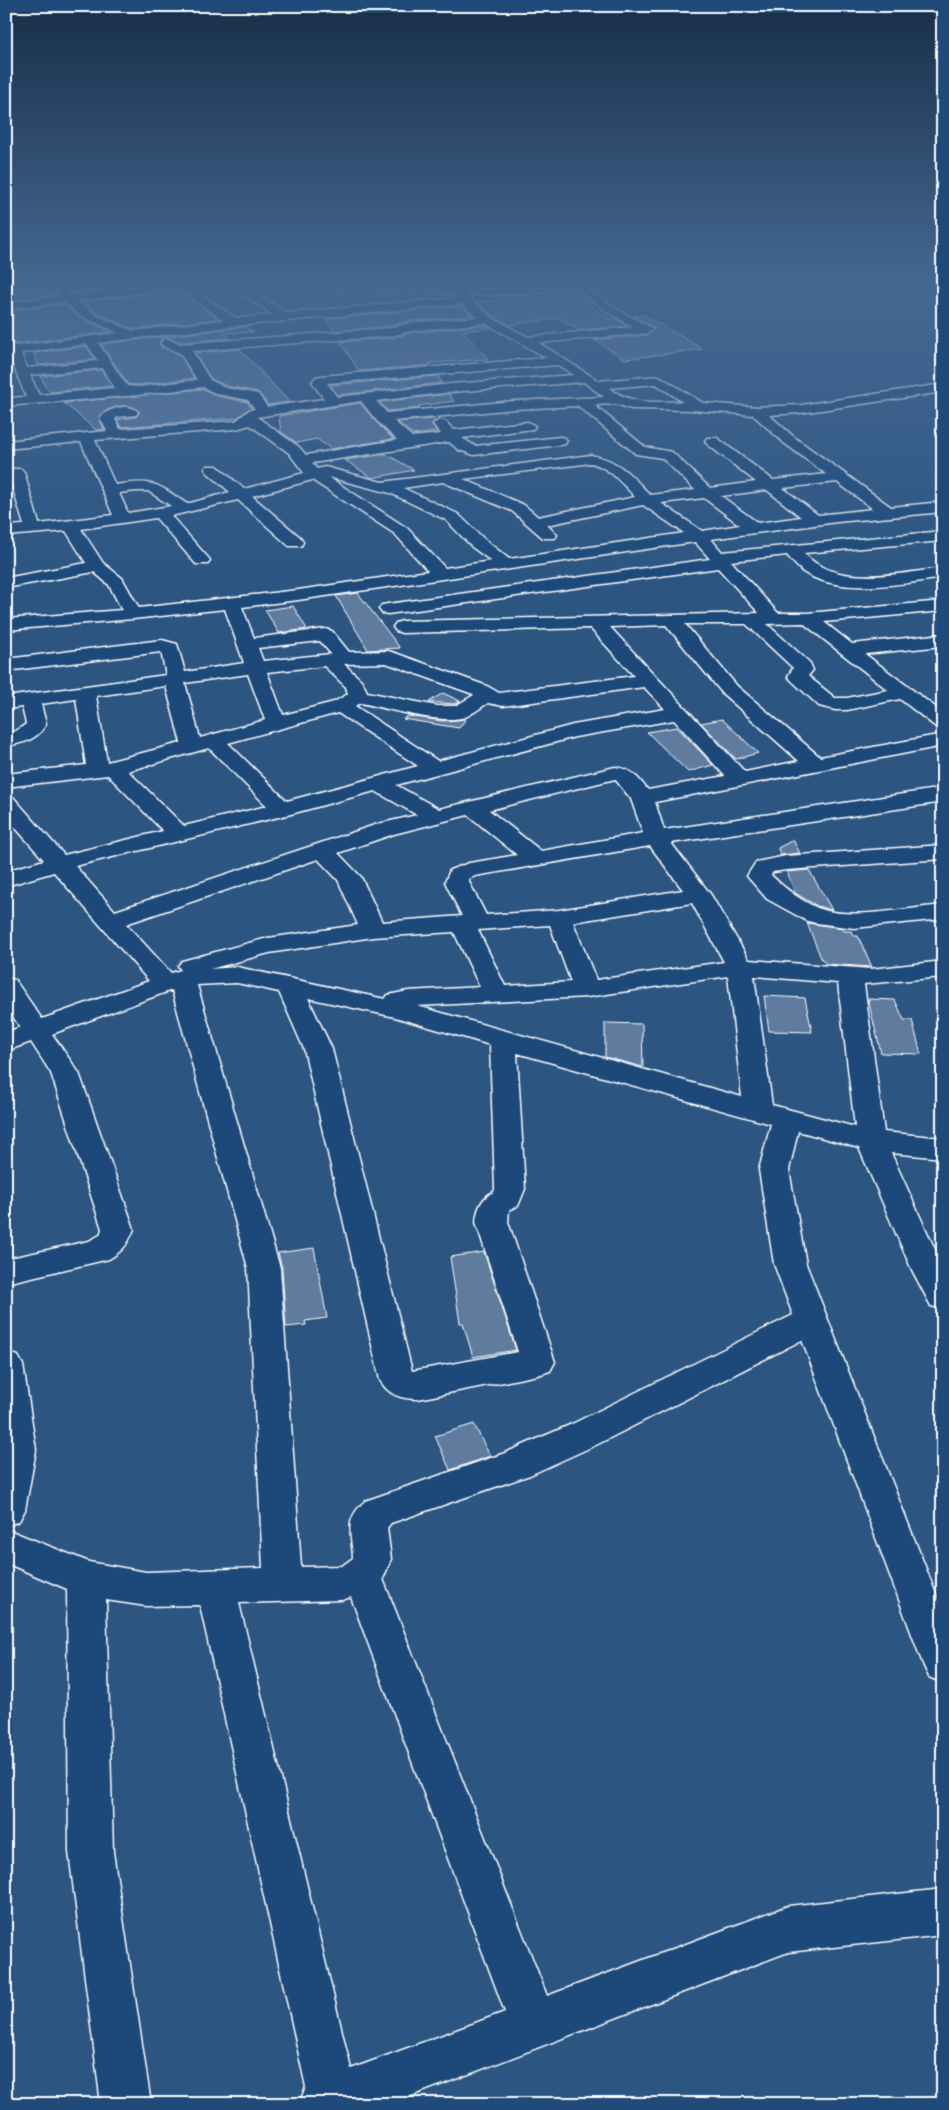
<svg xmlns="http://www.w3.org/2000/svg" width="949" height="2110" font-family="Mali,sans-serif">
<style>
.building{fill:#5e7c9f;stroke:#fff}
.lines{fill:none;stroke-linecap:round;stroke-linejoin:round}
.minor-casing{stroke:#fff;stroke-width:3}
.minor{fill:#1f4a7a;fill-rule:evenodd}
</style>
<rect width="100%" height="100%" fill="#2c5582"/>
<filter id="ink" filterUnits="userSpaceOnUse"><feTurbulence type="fractalNoise" baseFrequency=".02" numOctaves="2"/><feDisplacementMap in="SourceGraphic" scale="10" xChannelSelector="R" yChannelSelector="G"/><feConvolveMatrix kernelMatrix="1 2 1 2 8 2 1 2 1" color-interpolation-filters="sRGB"/></filter>
<g filter="url(#ink)">
<g class="building">
<path d="M6,287H60L54,291L56,295L6,301Z"/>
<path d="M66,287H121L71,293Z"/>
<path d="M172,287L218,319L133,329L99,314L81,302L163,292Z"/>
<path d="M577,291L589,300L590,306L610,319L614,318L628,326L579,330L559,318L509,325L492,315L476,302L506,299L502,296Z"/>
<path d="M63,304L79,317L111,332L16,344L6,339V311Z"/>
<path d="M461,306L472,316L410,321L391,326L333,331L326,319Z"/>
<path d="M643,315L703,349L625,359L594,340L648,335L655,328L634,316Z"/>
<path d="M485,325L489,328L463,331L489,359L430,363L431,365L359,371L340,342L391,338L410,333Z"/>
<path d="M245,327L254,332L225,333L230,338L181,342L168,337L161,339L159,342L161,347L179,354L194,378L138,385L128,384L101,344Z"/>
<path d="M86,346L95,359L38,365L34,353Z"/>
<path d="M240,349L289,402L268,405L258,392L227,386L211,379L195,353Z"/>
<path d="M101,370L112,386L50,392L46,388L41,376Z"/>
<path d="M438,376L442,383L338,395L331,385Z"/>
<path d="M203,389L217,396L247,402L252,408L237,418L121,427L117,420L136,417L140,412L130,406H118L107,410L99,417L104,429L96,430L64,403Z"/>
<path d="M449,394L454,401L418,406L420,408L388,411L380,402Z"/>
<path d="M360,403L376,422L393,439L331,449L317,439L297,443L281,432L279,416Z"/>
<path d="M433,419L435,421L432,425L437,432L413,435L398,422Z"/>
<path d="M386,454L414,470L372,478L345,460Z"/>
<path d="M358,593L400,648L368,650L336,596Z"/>
<path d="M293,606L307,629L279,633L265,610Z"/>
<path d="M443,693L460,701L454,704L429,702Z"/>
<path d="M408,716L443,721L466,719L459,728L403,719Z"/>
<path d="M722,719L758,753L736,759L701,723Z"/>
<path d="M677,727L713,765L688,772L647,732Z"/>
<path d="M793,840L800,853L780,855L778,848Z"/>
<path d="M809,870L832,910L817,906L795,893L787,872Z"/>
<path d="M807,923L842,928L844,931H851L853,936H858L872,967L826,964L821,958Z"/>
<path d="M764,996L805,998L812,1032L769,1031Z"/>
<path d="M868,999L895,1000L904,1020H912L921,1054L881,1053Z"/>
<path d="M605,1023L642,1024L643,1067L605,1057Z"/>
<path d="M314,1248L327,1318L305,1321L306,1325L286,1327L282,1268L278,1253Z"/>
<path d="M484,1252L516,1350L473,1357L463,1323H460L450,1257Z"/>
<path d="M474,1424L490,1456L450,1470L435,1436Z"/>
</g>
<g class="lines">
<g class="minor-casing">
<g id="minor">
<path d="M136,287H169L163,290L76,301L98,316L133,331L223,320L177,287H190L236,318L273,315L233,287H246L287,313L455,298L451,294L312,290L306,287L490,289L561,287L555,290L490,295H465L491,317L528,337L634,327L607,312L575,287H588L615,308L653,329L647,333L539,343L599,381L659,376L703,403L757,407L801,405L943,384V392L801,413L769,415L794,437L891,507L943,502V512L837,522L711,539L722,552L943,531V541L804,553C835,589 901,573 943,568V578C902,584 840,596 803,572C797,567 792,561 787,555L731,561L778,613H807L943,601V611L824,622L852,644L943,634V646L865,654L943,713V729L936,727L900,699L847,710H835L819,706L790,679L788,676L793,668L746,624H685L737,686L820,757L943,734V746L655,802L664,830L943,788V802L671,843L711,895L749,960L871,969L943,961V977L864,984L884,1132L943,1138V1158L891,1153L943,1267V1309L931,1306L911,1268L859,1148L798,1131L789,1170L806,1264L943,1612V1683L929,1677L923,1664L802,1340L598,1444L530,1475L391,1523L387,1528L391,1559L383,1579L547,1996L788,1906L943,1889V1935L788,1952L390,2104H299L306,2087L200,1605L146,1606L106,1600L113,1852L151,2104H101L69,1852L67,1589L6,1563V1529L89,1562L146,1572L263,1568L248,1268L172,990L52,1034L79,1073L134,1229C127,1245 124,1250 109,1259L6,1283V1259L89,1241L100,1235L102,1229L51,1073L31,1042L6,1051V1033L20,1027L6,1006V978L15,980L42,1019L149,981L54,872L6,886V871L44,860L6,817V796L14,798L64,855L163,831L108,775L6,787V774L86,765L76,699L41,704L46,724C37,740 24,743 6,746V734L16,731L26,724L22,707L6,709V697L166,675L161,652L6,671V659L162,640L177,644L185,672L244,663L225,609L133,619L6,630V619L122,610L109,585L94,572L6,588V578L86,563L66,531L6,536V526L24,525L8,472L11,469H21L24,472L39,524L113,515L81,442L6,449V441L107,431L100,418C107,409 129,402 138,412L136,415L118,417L115,419L120,429L236,421L249,410L255,409L248,400L217,394L203,387L138,395L6,406V398L26,397L9,354L6,355V341L16,346L118,333L80,315L64,302L6,309V303L60,296L56,291L62,288L66,289L70,295ZM462,304L477,317L410,323L391,328L181,344L167,339L163,340L161,343L163,346L180,353L197,380L138,387L127,386L98,343L234,326ZM485,323L547,358L321,376L316,377L312,382L324,399L267,407L258,394L226,388L210,380L192,351L391,336L410,331ZM87,344L98,361L27,368L21,353ZM558,365L574,375L451,384L337,397L327,383ZM102,368L115,388L39,395L30,375ZM584,382L604,397L514,401L387,413L376,401L451,392ZM656,384L683,402C654,401 634,406 609,388ZM361,401L377,421L397,440L306,455L299,447L257,417ZM616,404L631,409L692,410L753,415L784,443L826,474L773,480L717,438H707L705,441L707,444L756,482L710,488L672,452L645,447L594,405ZM578,406L636,454L662,458L695,490L650,495C630,474 620,461 591,455L382,482L325,467L317,469L312,463L449,442L459,450L474,455L560,445L565,444L567,441L565,438L560,437L475,446L462,438L533,429L535,426L528,422L454,430L445,421L440,420L433,424L441,434L412,437L394,421L514,409ZM250,425L289,453L304,473L244,489L217,466H207L205,469L207,472L230,492L187,504C156,483 154,479 115,485L95,440L236,429ZM591,463C610,468 622,483 635,497L538,517L524,505L463,479ZM328,477L390,493L446,520L472,547L491,561L445,568L407,528ZM312,480L395,534L428,571L298,590L139,608L122,578L103,563L81,529L156,518L196,564H208L210,560L171,516L238,500L289,546H301L303,542L301,538L252,496ZM443,482L512,511L543,538H555L557,535L547,525L643,505L684,533L509,559L484,539L458,514L403,488ZM837,482L873,509L818,515L783,488ZM767,490L801,517L758,523L721,496ZM136,491H148L171,506L128,513L119,493ZM704,498L740,525L702,531L661,503ZM695,542L710,559L388,604L382,605L379,609L382,613L388,614L718,568L759,613L402,621L396,623L393,627L396,631L402,633L590,628L634,676L499,693L487,686L395,653L388,651L349,652L332,631L325,629L254,638L242,607L298,600ZM803,623L888,690L847,698H835L808,676L813,670L810,663L767,624ZM666,625L723,694L799,761L745,772L610,627ZM320,641L331,654L263,661L258,648ZM386,663L473,694L474,695L455,706H437L367,692L362,681L344,664ZM324,666L346,687L348,694L334,702L283,715L267,672ZM248,674L265,720L200,738L185,683ZM166,686L181,743L107,762L96,696ZM644,687L665,709L573,725L438,761L355,706L361,703C386,708 442,725 465,717C473,714 481,707 488,703L503,706ZM338,713L418,766L287,801L228,743ZM674,720L725,776L648,790C637,777 632,769 615,767L439,809L396,785L575,737ZM209,748L267,806L184,826L128,771ZM615,779L631,799L643,833L541,851L489,810ZM375,791L417,815L378,824L115,911L75,866L291,814ZM468,815L517,855L469,863L450,870L445,882L462,916L382,922L361,877L338,853L394,834ZM650,846L683,890L559,910L486,915L469,882V879L475,876ZM318,859L338,880L358,925L268,938L182,961L178,966L181,970L171,973L126,924ZM692,903L724,962L596,980L573,922ZM550,925L571,982L505,986L478,930ZM454,932L480,987L408,991L388,995L385,999L237,967L210,969L269,953L373,937ZM728,976L742,1097L417,1006L587,997ZM754,976L838,983L855,1127L772,1105ZM237,983L279,992L304,1049L380,1380C388,1395 401,1399 418,1399L538,1375L550,1371L555,1362L508,1222L509,1210L518,1206L525,1189L517,1053L771,1124L759,1170L774,1264L793,1315L572,1424L505,1453L365,1501C343,1521 352,1533 353,1558L342,1566L301,1567L280,1268L197,985ZM308,998L395,1017L490,1045L495,1189L494,1192C482,1197 477,1209 476,1222L518,1352L412,1371L332,1049ZM351,1597L505,2012L351,2069L239,1603L342,1600Z"/>
<path d="M943,845V859L786,870L773,872L771,875C784,888 805,904 823,910C855,919 909,908 943,905V919L854,928L816,923L807,921L767,899L747,876L756,862L786,856Z"/>
<path d="M6,1352L18,1356L23,1365L36,1450L25,1510L19,1521L6,1526Z"/>
</g>
</g>
<use href="#minor" class="minor"/>
</g>
</g>
<linearGradient id="sky" x2="0" y2="1"><stop stop-color="#182f48"/><stop offset="0.49" stop-color="#456892"/><stop offset="1" stop-color="#456892" stop-opacity="0"/></linearGradient>
<rect width="949" height="582" fill="url(#sky)"/>
<rect width="949" height="2110" fill="none" stroke="#1f4a7a" stroke-width="25"/>
<rect x="12" y="12" width="924" height="2085" fill="none" stroke="#fff" stroke-width="2" filter="url(#ink)"/>
</svg>
